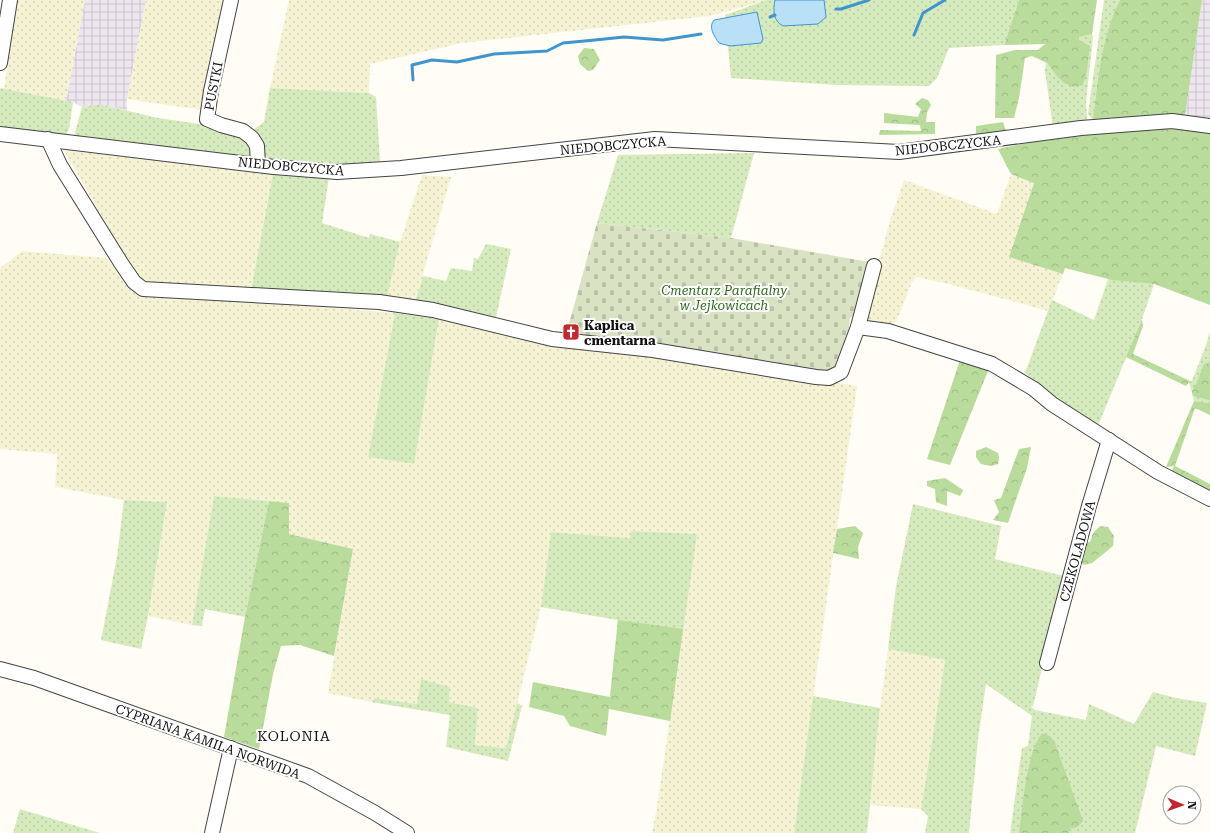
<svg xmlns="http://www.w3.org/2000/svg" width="1210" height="833" font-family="'Roboto Serif',serif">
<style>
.industrial{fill:url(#industrial-grid)}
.farmland{fill:url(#farmland-dots)}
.grass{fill:url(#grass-dots)}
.forest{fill:url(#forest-crowns)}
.cemetery{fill:url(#cemetery-stones)}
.water{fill:#b9e0f7;stroke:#3f96cf}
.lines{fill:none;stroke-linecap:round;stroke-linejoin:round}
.stream{stroke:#3f96cf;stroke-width:3}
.minor-casing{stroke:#444;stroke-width:16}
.minor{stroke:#fff;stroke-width:14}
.labels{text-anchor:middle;stroke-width:4;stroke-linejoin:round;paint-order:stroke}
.street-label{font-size:13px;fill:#111;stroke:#fff}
.park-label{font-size:13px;font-style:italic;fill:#2f6b1f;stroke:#fff}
.poi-label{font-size:13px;font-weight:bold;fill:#111;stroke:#fff;text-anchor:start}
.neighbourhood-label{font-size:14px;letter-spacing:1px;fill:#111;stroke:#fff}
</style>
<defs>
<pattern id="industrial-grid" width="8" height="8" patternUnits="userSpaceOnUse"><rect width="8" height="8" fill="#eee6ef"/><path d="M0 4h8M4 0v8" fill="none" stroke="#cbc4cc"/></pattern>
<pattern id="farmland-dots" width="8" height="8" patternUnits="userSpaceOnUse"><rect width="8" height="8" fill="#f6f3d4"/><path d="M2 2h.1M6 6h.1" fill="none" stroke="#d2cfb5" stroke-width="1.8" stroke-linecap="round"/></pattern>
<pattern id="grass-dots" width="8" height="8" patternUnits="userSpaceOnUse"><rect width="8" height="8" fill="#d5ebbd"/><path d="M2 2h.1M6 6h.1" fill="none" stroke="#b6c8a1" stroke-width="1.8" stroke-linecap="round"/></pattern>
<pattern id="forest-crowns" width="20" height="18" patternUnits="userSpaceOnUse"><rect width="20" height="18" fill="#b9dc9c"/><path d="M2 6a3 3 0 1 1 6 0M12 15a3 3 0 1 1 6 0" fill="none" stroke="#9ebc85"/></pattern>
<pattern id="cemetery-stones" width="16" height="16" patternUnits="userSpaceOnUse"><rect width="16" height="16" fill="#d9e3c4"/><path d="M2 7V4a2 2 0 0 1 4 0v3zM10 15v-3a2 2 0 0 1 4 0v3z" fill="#b9c2a7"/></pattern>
</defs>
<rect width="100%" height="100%" fill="#fffdf5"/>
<g class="industrial">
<path d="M85,0H146L127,99V110L103,105H93L82,107L73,102L66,101Z"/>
<path d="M1202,0H1210V119L1185,116Z"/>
</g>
<g class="farmland">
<path d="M17,0H85L66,101L4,89Z"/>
<path d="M146,0H227L202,110L127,99Z"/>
<path d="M289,0H769L709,16L462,43L370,64L369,93L270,88Z"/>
<path d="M64,150L273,174L250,295L143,289Z"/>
<path d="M1011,174L1034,182L1010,257L1063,274L1048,311L949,284L917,277L912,282L897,320L892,326L864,322L890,220L904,180L997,214Z"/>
<path d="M422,175L451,177L415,302L387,297L400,242Z"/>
<path d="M22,251L106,258L133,291L395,313L368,457L414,464L439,319L652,352L857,386L794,833H652L657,807L683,629L632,531L630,538L551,532L541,607L506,748L475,745L478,708L449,702L450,687L417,704L376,698L371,702L328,693L353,549L289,534V503L214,496L192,625L148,616L167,502L124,500L55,487L57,454L0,449V268Z"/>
<path d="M888,649L945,660L921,809L870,805L880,708Z"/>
</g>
<g class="grass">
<path d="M767,0H1019L1004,45L949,48L937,78L929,86L836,85L731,78L725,15Z"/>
<path d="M1104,0H1120C1101,37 1098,79 1093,120L1088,114Z"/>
<path d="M1092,34L1093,37L1086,102L1087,119L1085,122L1053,128L1045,71L1046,62L1056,75L1075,38Z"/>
<path d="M0,88L73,102L69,129L66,135L0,128Z"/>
<path d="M270,88L369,93L376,97L380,161L354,166L263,162L250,132L264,122Z"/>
<path d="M93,105H103L158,118L206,125L240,136L250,145L252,158L73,140L82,107Z"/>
<path d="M754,153L731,238L597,223L618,155Z"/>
<path d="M273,174L329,177L322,223L369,238L370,234L400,242L387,297L250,295Z"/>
<path d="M486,244L511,249L495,322L415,302L423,276L446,281L451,268L472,271L474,258L478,259Z"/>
<path d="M1108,279L1154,284L1142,319L1097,428L1067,409L1025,373L1052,300L1094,320Z"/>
<path d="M395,313L439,319L414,464L368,457Z"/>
<path d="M1210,331V403L1194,401L1189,382L1190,381H1192L1206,345Z"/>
<path d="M214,496L269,501L245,617L205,609L202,626L192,625Z"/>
<path d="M124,500L167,502L148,616L141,649L101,640L117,557Z"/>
<path d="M913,504L1001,526L995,559L1064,576L1033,706L1031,707L1035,710L1086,720L1089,704L1134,724L1153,692L1176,698L1207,703L1195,756L1156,746L1135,833H1010L1022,748L1028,746L1032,716L986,684L978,739L969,833H925L928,816L921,809L945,660L888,649L896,587Z"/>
<path d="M631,531L697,534L670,721L610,697L618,620L541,607L551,532L630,538Z"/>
<path d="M421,679L450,687L449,702L478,708L475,745L506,748L517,703L522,706L508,761L446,747L450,715L371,702L375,698L417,704Z"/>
<path d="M813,696L880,708L867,833H794Z"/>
<path d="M20,809L23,810L100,833H13Z"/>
</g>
<g class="forest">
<path d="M1019,0H1097L1092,34L1076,38L1090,46L1087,70L1083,85L1074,87L1064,83L1056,75L1047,63L1032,56L1025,58L1019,98L1014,118H995L996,55L1015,50H1038L1045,44L1004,45Z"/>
<path d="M1120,0H1202L1185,116L1093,120C1098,79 1101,37 1120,0Z"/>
<path d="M584,48L594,49L600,60L593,70L588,71L580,64L578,56Z"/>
<path d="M922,98L928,100L931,105L927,112L926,122H935V134L879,135L880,130L921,131L920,125L884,123V113L918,117L921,109L915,104Z"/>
<path d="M1003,122L1006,131L976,135V126Z"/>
<path d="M1130,128L1174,129L1210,133V305L1154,284L1112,280L1065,268L1063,274L1009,257L1034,183L1011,174L998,149L1036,141Z"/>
<path d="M1142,319L1143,326L1133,354L1190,381L1186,386L1126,357Z"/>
<path d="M961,357L990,366L950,465L927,459Z"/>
<path d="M1210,363V377H1208L1210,380V400L1193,396L1192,391L1197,382L1204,364Z"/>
<path d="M1194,401L1210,403V415L1195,408L1175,466L1210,484V492L1171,473L1174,466L1166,467Z"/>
<path d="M986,447L998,453L999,458L998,464L991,466L981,464L976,457V451Z"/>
<path d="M1031,447L1027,468L1008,523L993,520L999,512L994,500L1001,498L1019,449Z"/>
<path d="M945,478L963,490L960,496L947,491V506L936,502L935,489L927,486V481Z"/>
<path d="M269,501L289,503V534L353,549L334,656L300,645L281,646L273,674L259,749L224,737L245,617Z"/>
<path d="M855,526L863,533L858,547L859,559L833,553L837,529Z"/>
<path d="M1100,526L1108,527L1114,536L1113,546L1092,563L1084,565L1078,559L1084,542H1090L1093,533Z"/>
<path d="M618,620L683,629L670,721L609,709L606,736L570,726L564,716L529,707L533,682L610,697Z"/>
<path d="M1042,733L1050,736L1055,743L1083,821L1077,827L1069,829V833H1019C1023,806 1026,754 1042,733Z"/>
</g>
<path class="cemetery" d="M597,223L731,238L870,262L856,315L850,318L849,326L850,330L834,371L822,374L565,338Z"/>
<g class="water">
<path d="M775,0H824L826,17L818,24L783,26C773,21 773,10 775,0Z"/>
<path d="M757,12L763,39L761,43L730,46L719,43C714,36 708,27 714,20Z"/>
</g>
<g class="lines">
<g class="stream">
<path d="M836,9H841L869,0"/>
<path d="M770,17L775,15"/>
<path d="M914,35L923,13L945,0"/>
<path d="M413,80L412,65L432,60L457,62L494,54L547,51L563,43L595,40L624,37L663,40L701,34"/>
</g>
<g class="minor-casing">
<g id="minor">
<path d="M231,0L211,91L207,119L221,125L243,131L252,138L257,146L258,165"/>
<path d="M0,63L10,0"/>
<path d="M0,134L274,167L337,172L401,168L655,139L899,152L1081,128L1172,121L1210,126"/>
<path d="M48,139L60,165L121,263L134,282L143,289L379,302L433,310L552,339L653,350L816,377L829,378L841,372L858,327L874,266"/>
<path d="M858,327L888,331L992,364L1034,389L1052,404L1158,472L1210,499"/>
<path d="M1047,663L1089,506L1109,440"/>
<path d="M0,669L34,678L308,776L375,813L407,833"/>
<path d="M212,833L231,748"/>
</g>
</g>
<use href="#minor" class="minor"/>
</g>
<defs>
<g id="church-square" transform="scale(0.9)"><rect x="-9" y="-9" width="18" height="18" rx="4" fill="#c4262e" stroke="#fff"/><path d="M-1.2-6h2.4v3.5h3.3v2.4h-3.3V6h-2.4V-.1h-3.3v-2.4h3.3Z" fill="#fff"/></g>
</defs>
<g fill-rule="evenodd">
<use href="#church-square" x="571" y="332"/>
</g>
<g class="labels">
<g class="street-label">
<text transform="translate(213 86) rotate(-79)" y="5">PUSTKI</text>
<text transform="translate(613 145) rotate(-5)" y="5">NIEDOBCZYCKA</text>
<text transform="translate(948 145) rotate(-6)" y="5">NIEDOBCZYCKA</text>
<text transform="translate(291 166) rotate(5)" y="5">NIEDOBCZYCKA</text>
<text transform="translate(1077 551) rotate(-75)" y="5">CZEKOLADOWA</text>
<text transform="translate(208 741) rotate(20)" y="5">CYPRIANA KAMILA NORWIDA</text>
</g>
<g class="park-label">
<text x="724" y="295">Cmentarz Parafialny<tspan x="724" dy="15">w Jejkowicach</tspan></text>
</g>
<g class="poi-label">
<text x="584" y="330">Kaplica<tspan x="584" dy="15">cmentarna</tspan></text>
</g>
<g class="neighbourhood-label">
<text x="294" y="741">KOLONIA</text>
</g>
</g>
<g transform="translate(1182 805) rotate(92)"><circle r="19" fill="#ffffff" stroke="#a0a0a0"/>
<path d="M0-3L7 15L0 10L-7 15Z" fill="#c4262e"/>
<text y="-6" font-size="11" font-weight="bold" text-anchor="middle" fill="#111111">N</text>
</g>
</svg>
